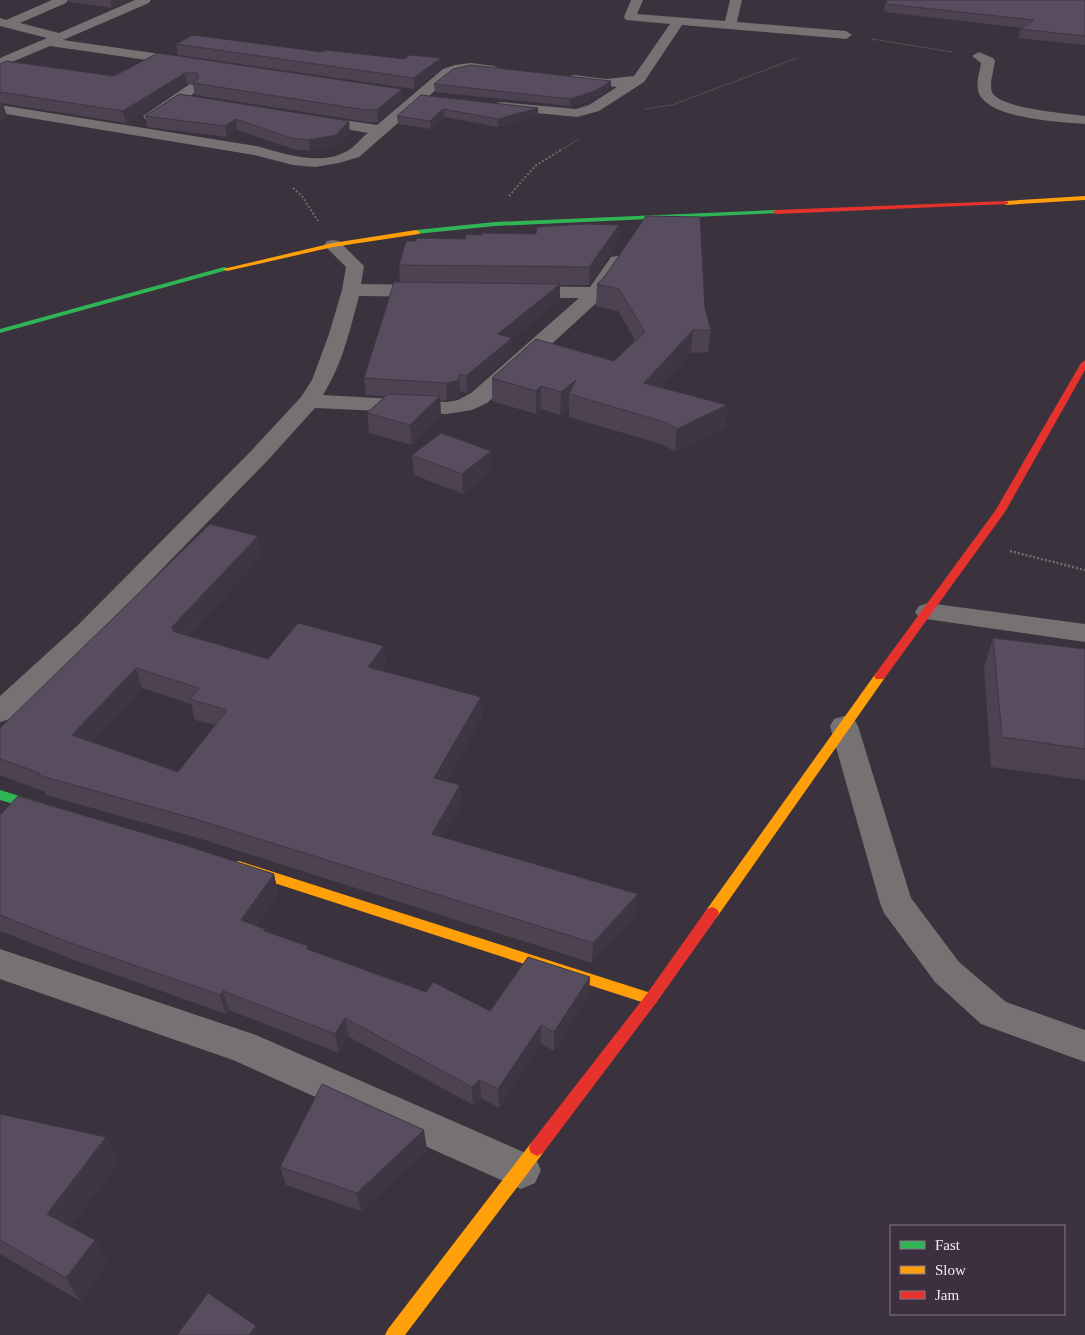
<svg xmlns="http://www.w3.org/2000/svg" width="1085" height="1335" font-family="'Times New Roman',serif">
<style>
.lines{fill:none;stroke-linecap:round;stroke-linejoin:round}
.path-far2{stroke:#716c6f;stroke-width:1;stroke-dasharray:1 1;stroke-linecap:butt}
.path-far1{stroke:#716c6f;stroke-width:2;stroke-dasharray:2 2;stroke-linecap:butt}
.path{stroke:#716c6f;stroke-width:2.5;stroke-dasharray:2 2;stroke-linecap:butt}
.street{fill:#767172;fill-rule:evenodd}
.fast{fill:#30b455;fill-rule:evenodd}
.slow{fill:#ff9f0a;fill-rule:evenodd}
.jam{fill:#e5322d;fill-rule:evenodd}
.wall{fill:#4c4252;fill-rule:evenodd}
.shaded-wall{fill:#3e3642}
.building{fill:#584d5f;stroke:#3e3642;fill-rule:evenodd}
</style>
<rect width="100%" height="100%" fill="#3a323c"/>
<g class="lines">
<g class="path-far2">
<path d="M872,39L952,52"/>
<path d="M645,109L672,105L797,58"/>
<path d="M559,151L579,139"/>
</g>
<g class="path-far1">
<path d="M293,188L302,196L318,221"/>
<path d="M509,196L535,166L561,150"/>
</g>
<path class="path" d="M1010,551L1085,570"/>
<g class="street">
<path d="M52,0H68L66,3L20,23L59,33L135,0H151L149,3L63,40L188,58L195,62L188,66L50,46L0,67V58L47,38L0,26V18L6,20Z"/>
<path d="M631,0H643L637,14L725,21L730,0H742L737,22L846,31L852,35L846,39L682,25L644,82L599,111L577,117L496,109L494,106L496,103L501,102L576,109L589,105L617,87L574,83L567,79L569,76L574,75L606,79L634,76L670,24L626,20L624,17Z"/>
<path d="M979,52L993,58L995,61C994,70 989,84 992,92C1000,109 1067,113 1085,116V124C1062,122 983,119 978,90C976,81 980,71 981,63L972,56Z"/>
<path d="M224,63L231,67L229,70L155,119H145L143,116L219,64Z"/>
<path d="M471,63L494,66L501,70C494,77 467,69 453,75L359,157L339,163L315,167L293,165L254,155L0,113V105L256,146C284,153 319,167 347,151C355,147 361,138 368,133L306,122L304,119L306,116L311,115L377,125L443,69L455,65Z"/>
<path d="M333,240L339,241L364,266L361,284L429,285L436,287L438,291L436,295L429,297L359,296C350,330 342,365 323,395L447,402L458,400L471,393L579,298H522L515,296L513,292L515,288L522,286L590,287L611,257L617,256L623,257L626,261L603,297L487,403L472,410L447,414L315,408L268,460L95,638L10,719L0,722V696L77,626L252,450L301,397L312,380L329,334L342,290L346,267L324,245L327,241Z"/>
<path d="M928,603L1085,624V642L919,618L915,612L919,606Z"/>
<path d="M844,716L854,719L858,726L911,898L959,962L1006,1002L1085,1030V1062L981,1024L935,982L884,913L880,903L830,726L834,719Z"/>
<path d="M0,949L256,1035L535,1157L541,1170L535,1183L521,1189L233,1060L0,979Z"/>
</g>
<g class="fast">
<path d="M776,210L779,212L778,213L495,226L416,234L412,232L416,230L495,222Z"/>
<path d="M224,267L231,269L0,333V329Z"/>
<path d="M0,790L55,807L57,810L55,813L51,815L0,800Z"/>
</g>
<g class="slow">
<path d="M1085,196V200L1006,205L1003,203L1006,201Z"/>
<path d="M416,230L420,232L419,234L333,247L227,271L223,269L333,243Z"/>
<path d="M880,672L884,673L886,676L884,679L717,917L712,919L707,917L705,913L707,909L876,673Z"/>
<path d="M239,861L651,993L656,995L658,999L656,1003L651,1005L234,870L232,866L234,862Z"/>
<path d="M537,1140L543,1143L545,1148L543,1153L405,1335H385L388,1329L531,1143Z"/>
</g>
<g class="jam">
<path d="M1006,201L1008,202V204L776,214L773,212L776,210Z"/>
<path d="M1085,360V370L1005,512L884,679H876L874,676L876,673L995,511L1081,363Z"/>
<path d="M712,907L717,909L719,913L717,917L656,1003L543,1153L537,1156L531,1153L529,1148L531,1143L646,995L707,909Z"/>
</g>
</g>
<g class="wall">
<path d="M69,0H129L112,8L69,2Z"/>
<path d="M1085,0V45L1018,38L1020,29L1023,28L885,12L884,9L886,1Z"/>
<path d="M176,44L441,69L414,89L178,55Z"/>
<path d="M158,53L402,89L403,100L378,122H367L195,95L193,85L187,84L126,123L0,103L7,116L0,120V64L114,76Z"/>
<path d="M434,84L611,89L595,99L570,106L435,92Z"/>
<path d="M179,94L350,132L337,146L310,151L293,149L237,130L227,137L147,127L145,116Z"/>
<path d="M421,95L538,116L498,127L444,117L431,129L398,124L397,116Z"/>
<path d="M619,225L618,242L589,285H560V300L512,339V354L467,393L460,391L459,397L447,400H440L441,416L412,445L369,433L367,413L385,396L366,395L364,378L400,282L399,265L416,241L465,239L482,235L536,234Z"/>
<path d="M597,284L705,308L711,330L708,352L691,353L660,387L727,405L725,428L675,452L664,445L569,417V408L560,415L541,409L536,414L492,401V378L614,361L635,340L618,311L596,306Z"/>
<path d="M491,451V471L463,494L414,475L412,455Z"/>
<path d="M258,536L262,556L187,636L268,659L384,646L386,666L382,671L482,717L446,781L460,785L461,805L443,838L636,914L592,963L198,838L46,795L45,792L0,775V728ZM142,688L191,704L195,720L215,725L178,772L92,742Z"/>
<path d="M993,638L1085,649V780L991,767L984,667Z"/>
<path d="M0,815L274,874L278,894L256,926L266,932L309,950L426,992L490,1011L589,996L554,1051L541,1044L499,1108L481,1098L473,1105L349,1037L339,1053L229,1010L226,1014L77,961L0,931Z"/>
<path d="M0,1114L106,1137L119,1162L70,1226L95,1240L108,1263L80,1301L0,1254Z"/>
<path d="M427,1149L361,1211L286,1185L280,1167Z"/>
</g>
<g class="shaded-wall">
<path d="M110,0H129L112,8Z"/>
<path d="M441,58V69L414,89V78Z"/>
<path d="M185,73L187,84L126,123L123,111Z"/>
<path d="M611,81V89L595,99L570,106V99Z"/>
<path d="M402,89L403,100L378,122L377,110Z"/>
<path d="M3,104L7,116L0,120V106Z"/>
<path d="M538,108V116L498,127V119Z"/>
<path d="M443,109L444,117L431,129L430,121Z"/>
<path d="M236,119L237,130L227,137L225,126Z"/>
<path d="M349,121L350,132L337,146L310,151L309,140Z"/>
<path d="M619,225L618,242L589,285V267Z"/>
<path d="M560,284V300L512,339V354L467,393L466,376L498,334Z"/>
<path d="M693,330L691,353L643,406L644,383Z"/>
<path d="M459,374L460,391L459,397L447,400L446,383Z"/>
<path d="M576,380L569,394V408L560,415L561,392Z"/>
<path d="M541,386V409L536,414V391Z"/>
<path d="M440,396L441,416L412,445L410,425Z"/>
<path d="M727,405L725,428L675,452L677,429Z"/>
<path d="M491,451V471L463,494L462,474Z"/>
<path d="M258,536L262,556L178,645L171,628Z"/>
<path d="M384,646L386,666L370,688L368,667Z"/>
<path d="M136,668L142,688L80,755L72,735Z"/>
<path d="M481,697L482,717L436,798L434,778Z"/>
<path d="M460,785L461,805L434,854L432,834Z"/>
<path d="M274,874L278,894L246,940L241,920Z"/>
<path d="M638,894L636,914L592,963L593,943Z"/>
<path d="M590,977L589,996L554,1051V1032Z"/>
<path d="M223,991L229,1010L226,1014L220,995Z"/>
<path d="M345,1018L349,1037L339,1053L335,1034Z"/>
<path d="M541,1025V1044L499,1108L498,1089Z"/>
<path d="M480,1080L481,1098L473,1105L472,1087Z"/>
<path d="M424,1130L427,1149L361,1211L357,1193Z"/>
<path d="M106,1137L119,1162L61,1238L47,1214Z"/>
<path d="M95,1240L108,1263L80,1301L66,1278Z"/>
<path d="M256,1326L259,1334L249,1335Z"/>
</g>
<g class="building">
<path d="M890,0H1085V36L1020,29L1034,20L886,4V1Z"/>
<path d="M193,35L322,52L326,50L405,59L409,55L441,58L414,78L176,44Z"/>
<path d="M158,53L402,89L377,110H366L193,83L199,78L197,73H185L123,111L0,92V64L6,61L114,76Z"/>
<path d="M471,65L611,81L595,91L570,99L434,84L453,69Z"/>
<path d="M179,94L349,121L336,135L309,140L291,138L236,119L225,126L145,116Z"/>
<path d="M421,95L538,108L498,119L443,109L430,121L397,116Z"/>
<path d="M646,216L700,217L705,308L711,330H693L644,383L727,405L677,429L665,422L569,394L576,380L561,392L541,386L536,391L492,378L536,339L614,361L645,332L619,289L597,284L605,276Z"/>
<path d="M586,224L619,225L589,267L399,265L406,241H416L417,238L465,239L466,234L482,235V233L536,234L537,227Z"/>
<path d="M394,282L560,284L498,334L512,338L466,376L459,374L458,381L446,383L364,378Z"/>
<path d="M388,394L440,396L410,425L367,413Z"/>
<path d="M441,433L491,451L462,474L412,455Z"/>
<path d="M210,524L258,536L171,628L174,629L172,631L268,659L298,623L384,646L368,667L481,697L434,778L460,785L432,834L638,894L593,943L192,818L38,775L40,773L0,759V728ZM136,668L199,688L190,699L227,710L178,772L72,735Z"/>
<path d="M993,638L1085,649V749L1002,737Z"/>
<path d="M18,796L191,847L274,874L241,920L265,929L264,931L308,946L307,949L426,992L433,982L490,1011L528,957L590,977L554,1032L541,1025L498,1089L480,1080L472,1087L345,1018L335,1034L223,991L220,995L68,942L0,915V815Z"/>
<path d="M322,1084L424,1130L357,1193L280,1167Z"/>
<path d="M0,1114L106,1137L47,1214L95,1240L66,1278L0,1240Z"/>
<path d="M208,1293L256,1326L249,1335H177Z"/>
</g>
<rect x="890" y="1225" width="175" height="90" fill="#3d2e40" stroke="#867988"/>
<rect x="900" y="1241" width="25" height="8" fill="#30b455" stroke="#867988"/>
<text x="935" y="1250" font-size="15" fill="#f3eaf5">Fast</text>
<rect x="900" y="1266" width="25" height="8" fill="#ff9f0a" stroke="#867988"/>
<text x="935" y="1275" font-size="15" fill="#f3eaf5">Slow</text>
<rect x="900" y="1291" width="25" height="8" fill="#e5322d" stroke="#867988"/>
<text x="935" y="1300" font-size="15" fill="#f3eaf5">Jam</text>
</svg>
